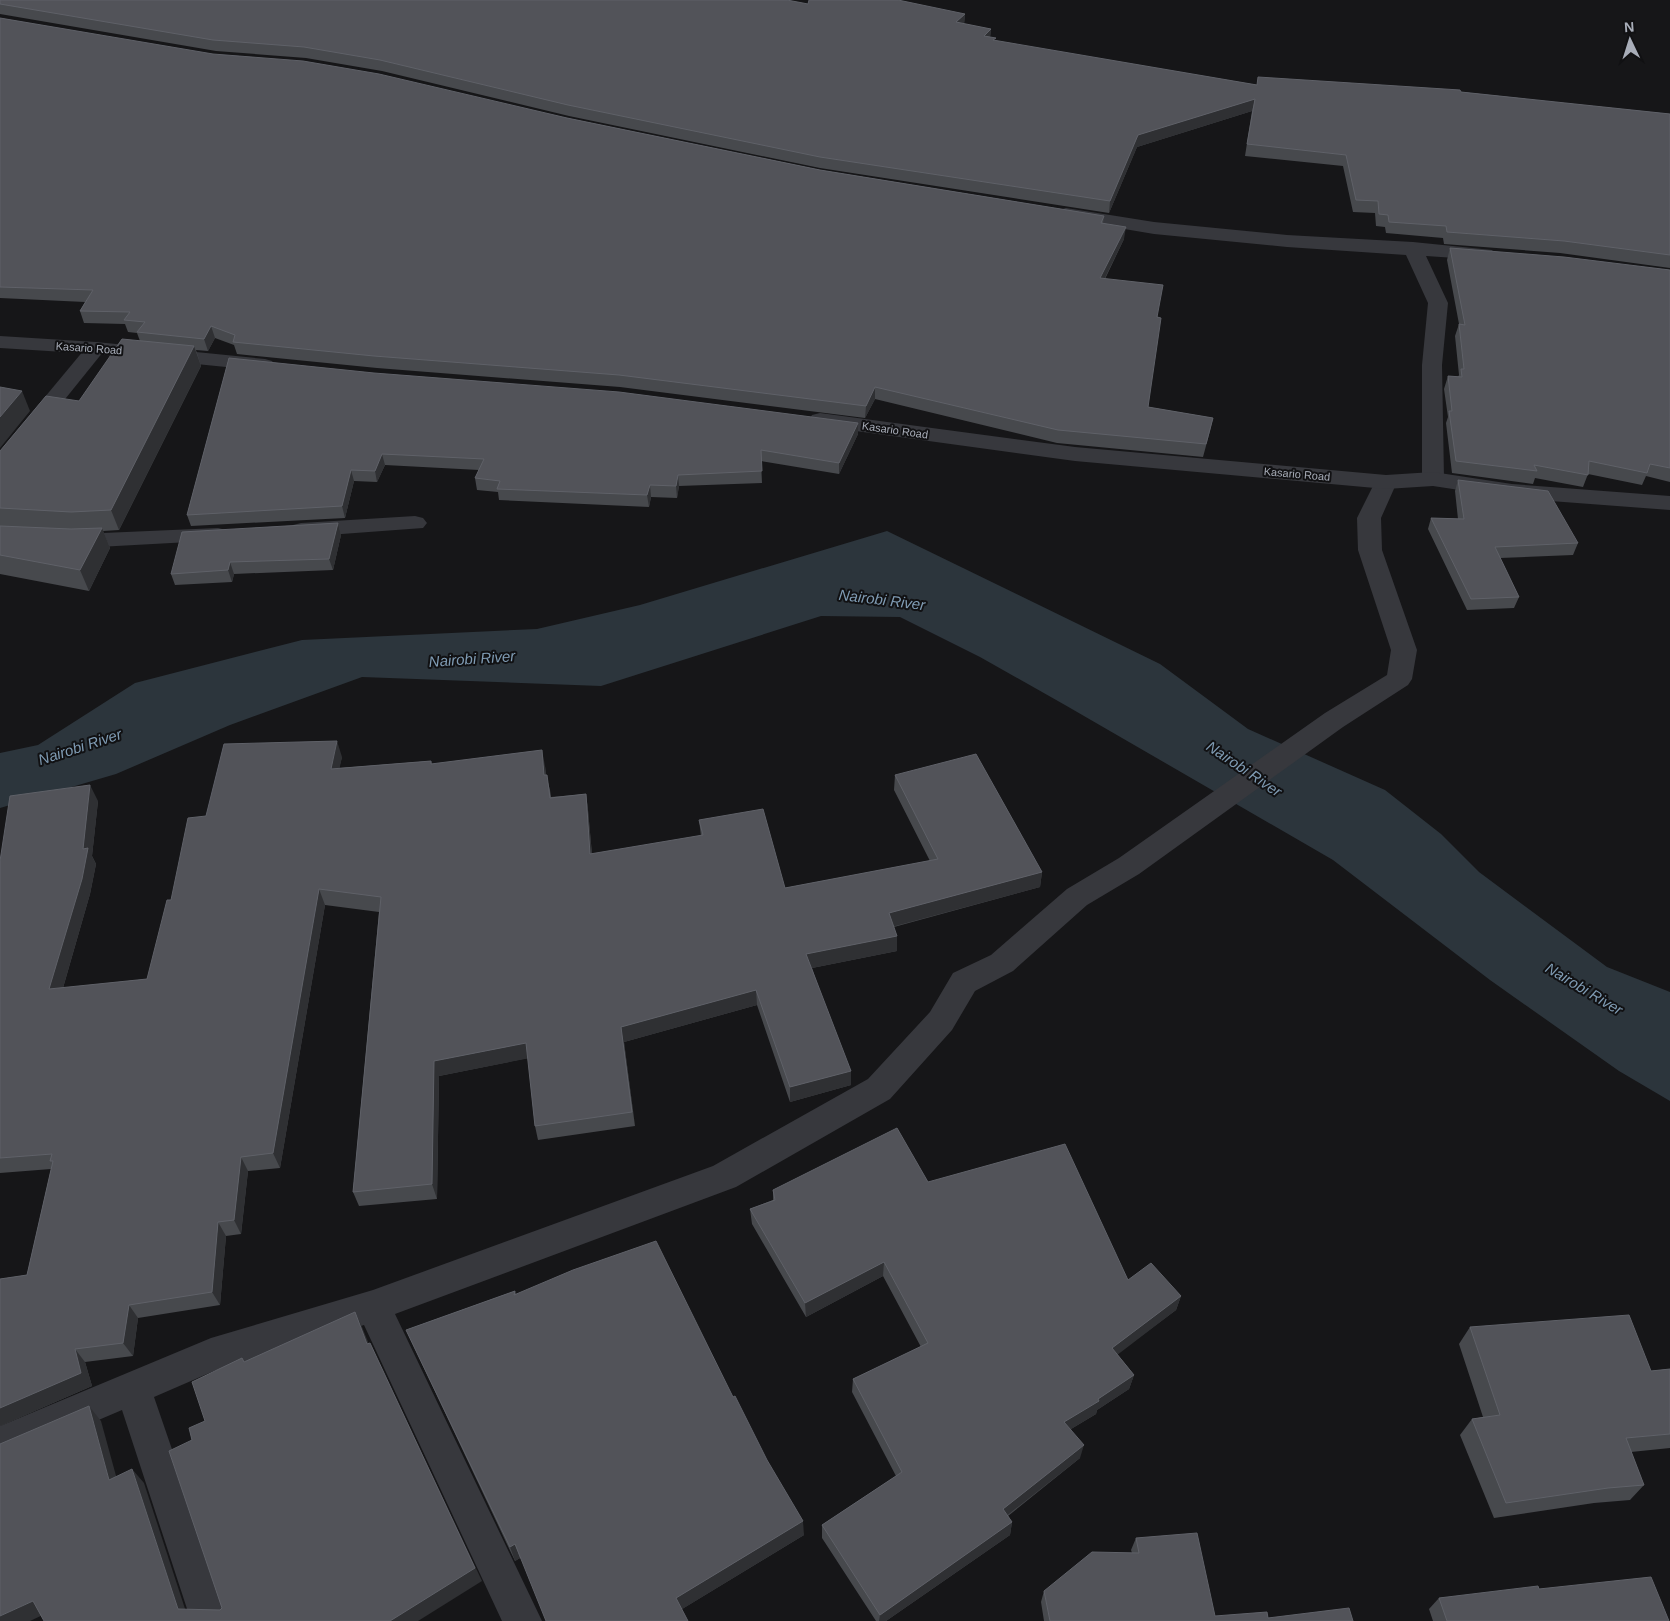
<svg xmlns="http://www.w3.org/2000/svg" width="1670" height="1621" font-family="Arial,sans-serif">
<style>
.water{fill:#2c353c}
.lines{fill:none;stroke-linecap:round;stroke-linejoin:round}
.minor{fill:#37383d;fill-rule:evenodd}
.tertiary{fill:#37383d;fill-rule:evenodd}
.wall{fill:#47494d}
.shaded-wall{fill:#2f3033}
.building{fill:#525359;stroke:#5f6168}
.labels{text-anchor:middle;stroke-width:4;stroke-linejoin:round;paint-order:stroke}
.far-street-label{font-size:11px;fill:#a8adb8;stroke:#111113}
.water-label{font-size:15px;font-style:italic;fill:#7f9bb3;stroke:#111113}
</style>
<rect width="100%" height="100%" fill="#161618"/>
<path class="water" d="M887,531L1160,664L1248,729L1385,790L1441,834L1479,872L1607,967L1670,992V1101L1619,1071L1490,980L1333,860L1065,705L980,657L900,617L821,616L601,686L362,677L230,725L116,774L0,808V753L38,745L135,683L302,640L537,629L640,605Z"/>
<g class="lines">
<g class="minor">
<path d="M1066,208L1154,222L1287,235L1413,242L1492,250L1495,254L1492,258L1485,260L1426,256L1448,303L1442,365L1444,479L1441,484L1433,486L1425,484L1422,479V365L1428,303L1406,255L1287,247L1154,234L1059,218L1057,214L1059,210Z"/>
<path d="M96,342L103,344L106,348L103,352L8,470L0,472V451L89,344Z"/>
<path d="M1386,475L1394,477L1397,482L1381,518L1382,550L1417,650L1412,679L1408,685L1343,727L1139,874L1087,905L1013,971L975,991L952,1030L890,1099L736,1187L395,1314L542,1621H502L364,1325L214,1371L154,1397L231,1621H191L122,1410L0,1462V1426L211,1338L373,1290L713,1166L868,1079L930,1012L953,973L991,955L1067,889L1119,858L1325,713L1387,675L1391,650L1358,550L1357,518L1375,482L1378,477Z"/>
<path d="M415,516L423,518L427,523L423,528L301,537L293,535L289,530L293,525L301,523Z"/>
<path d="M218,528L226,530L230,535L226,540L80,548L0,544V530L80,534Z"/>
</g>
<g class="tertiary">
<path d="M0,336L96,342L265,359L272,361L275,365L272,369L265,371L96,354L0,348Z"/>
<path d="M820,413L1075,447L1386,475L1433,472L1512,484L1670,496V510L1512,498L1433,486L1386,489L1075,461L812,425L809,420L812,415Z"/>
</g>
</g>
<g class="wall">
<path d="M0,0L808,4L965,14L964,24L991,29L990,37L995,41L1257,85L1461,92L1670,114V268L1560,253L1444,244L1443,238L1386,233L1385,227L1376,226L1375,213L1353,212L1343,166L1245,156L1252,111L1137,147L1109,213L820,168L569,116L382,71L306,58L216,51L0,14Z"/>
<path d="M0,18L567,118L820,170L1104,216L1103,223L1124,239L1105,279L1158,317L1148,407L1213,418L1210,431L1203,457L1057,443L875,399L865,418L620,387L377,368L237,354L234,345L215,338L208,351L196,350L201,366L119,530L103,531L110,548L89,591L0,574V451L79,401L140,341L137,333L128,332L125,324L84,323L80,311L85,302L0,298Z"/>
<path d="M1450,248L1670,270V482L1646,476L1642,485L1588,474L1583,487L1535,478L1533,484L1452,473L1446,423L1448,417L1444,389L1448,376L1458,377L1459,375L1455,336L1459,324L1447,260Z"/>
<path d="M229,358L858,434L839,474L761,461L762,483L679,486L677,498L651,497L649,507L499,500L498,492L477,490L475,478L479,470L385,465L377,482L354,481L345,518L191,526L187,515Z"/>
<path d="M1458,480L1578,543L1573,555L1500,558L1519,597L1514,608L1467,610L1428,529L1431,518L1458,519L1455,491Z"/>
<path d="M338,523L341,535L333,570L234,574L232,582L175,585L171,574Z"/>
<path d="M342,757L339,768L431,761L432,764L545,766L546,775L550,790L551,797L586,794L588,810L592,854L701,836L699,820L785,888L930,861L894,790L895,775L1042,872L1040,887L894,927L897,951L812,968L851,1085L790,1102L757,1005L624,1042L635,1126L538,1140L535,1126L528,1058L439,1076L437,1199L359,1206L353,1192L379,912L325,905L280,1168L248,1171L241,1234L226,1236L220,1305L138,1318L133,1356L85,1362L92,1386L0,1426V1279L27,1275L51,1169L0,1173V861L98,801L92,856L96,864L90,894L63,988L147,979L171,900L206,816Z"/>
<path d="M928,1182L1128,1280L1181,1296L1176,1310L1117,1354L1134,1375L1129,1389L1097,1410L1096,1414L1071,1429L1080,1458L1008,1516L1012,1522L1010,1535L886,1621H876L822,1538V1525L896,1476L852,1392L853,1379L921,1347L883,1276L806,1317L752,1224L750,1209L773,1200V1190Z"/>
<path d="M515,1291L516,1294L733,1397L804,1535L682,1609L520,1558L515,1561L406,1330Z"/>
<path d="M1470,1327L1651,1371L1670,1369V1448L1631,1452L1644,1485L1630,1500L1594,1503L1494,1518L1460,1435L1472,1419L1483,1417L1459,1344Z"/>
<path d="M1136,1538L1215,1616L1353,1621H1044L1041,1602L1044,1591L1132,1553L1131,1550Z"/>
<path d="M1539,1589L1669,1621H1433L1429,1609L1439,1598Z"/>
</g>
<g class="shaded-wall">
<path d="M965,14L964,25L956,22Z"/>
<path d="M991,29L990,40L984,36Z"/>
<path d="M1255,99L1252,111L1137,147L1109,213L1110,201L1138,135Z"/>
<path d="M1126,227L1124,239L1099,290L1100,278Z"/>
<path d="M211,326L215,338L208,351L204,339Z"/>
<path d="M194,346L201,366L119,530L111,510Z"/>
<path d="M875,387V399L865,418L866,406Z"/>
<path d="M22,391L30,411L0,448V417Z"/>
<path d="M858,423V434L839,474V463Z"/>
<path d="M382,454L385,465L377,482L375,471Z"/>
<path d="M351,470L354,481L345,518L342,506Z"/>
<path d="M678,475L679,486L677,498L676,486Z"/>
<path d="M650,485L651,497L649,507L647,495Z"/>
<path d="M338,523L341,535L333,570L329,559Z"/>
<path d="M102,528L110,548L89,591L80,570Z"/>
<path d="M230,562L234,574L232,582L228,570Z"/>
<path d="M337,741L342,757L336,785L331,769Z"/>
<path d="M542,750L545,766L547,791L544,775Z"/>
<path d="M90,785L98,801L92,856L96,864L90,894L58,1005L49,989L83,849Z"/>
<path d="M586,794L588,810L593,869L590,854Z"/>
<path d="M1042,872L1040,887L888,928L889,913Z"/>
<path d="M319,889L325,905L280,1168L273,1153Z"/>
<path d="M897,936V951L807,969L806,954Z"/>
<path d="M756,990L757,1005L624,1042L635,1126L621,1027Z"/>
<path d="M526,1043L530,1058L439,1076L437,1199L432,1184L434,1061Z"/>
<path d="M851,1071V1085L790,1102V1087Z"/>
<path d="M241,1157L248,1171L241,1234L234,1220Z"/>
<path d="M218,1222L226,1236L220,1305L212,1292Z"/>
<path d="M884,1262L883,1276L806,1317L805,1303Z"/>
<path d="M1181,1296L1176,1310L1108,1362L1112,1348Z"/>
<path d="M129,1305L138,1318L133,1356L123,1343Z"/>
<path d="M355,1312L362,1327L375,1359L367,1344Z"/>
<path d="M370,1343L482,1581L418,1621H390Z"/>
<path d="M75,1349L85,1362L92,1386L0,1426V1408Z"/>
<path d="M1134,1375L1129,1389L1097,1410L1096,1414L1061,1435L1064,1422Z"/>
<path d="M89,1406L101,1421L121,1494L109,1480Z"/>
<path d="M1084,1445L1080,1458L1000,1521L1003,1509Z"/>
<path d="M132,1469L144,1483L189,1621L178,1609Z"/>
<path d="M803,1521L804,1535L679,1611L676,1598Z"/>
<path d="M1012,1522L1010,1535L886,1621H879L880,1615Z"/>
<path d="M515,1544L520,1558L515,1561L510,1547Z"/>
<path d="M33,1601L47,1613L30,1621H0V1616Z"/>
</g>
<g class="building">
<path d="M0,0H787L808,4L809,0H898L965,14L956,22L991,29L984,36L996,38L993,40L1257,85L1258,77L1460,90L1461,92L1670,114V255L1564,241L1447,232L1446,226L1389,222L1388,215L1379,214L1378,201L1356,200L1346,155L1247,144L1255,99L1138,135L1110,201L820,157L568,105L380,60L304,47L213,40L0,4Z"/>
<path d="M0,18L213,54L303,61L379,74L567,118L820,170L1104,216L1101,223L1126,227L1100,278L1163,285L1157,317L1161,318L1148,407L1213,418L1206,444L1058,430L875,387L866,406L619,375L374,356L233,342L235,335L211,326L204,339L137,332L145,322L124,320L130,312L80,311L93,290L0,287Z"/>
<path d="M1450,248L1564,257L1670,270V468L1650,464L1647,473L1589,461L1588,475L1534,465L1537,471L1456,461L1449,411H1452L1448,376L1462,377L1461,369H1464L1459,324L1465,325Z"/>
<path d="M122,339L194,346L111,510L71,512L0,508V451L46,396L79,401Z"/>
<path d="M229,358L374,373L619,392L858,423L839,463L761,450L762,471L678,475L676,486L650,485L647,495L497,489L500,481L475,478L484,459L382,454L375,471L351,470L342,506L187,515Z"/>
<path d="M0,387L22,391L0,417Z"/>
<path d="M1458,480L1548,491L1578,543L1495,547L1519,597L1471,599L1431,518L1464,519Z"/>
<path d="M338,523L329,559L230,562L228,570L171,574L182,532Z"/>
<path d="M0,526L71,529L102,528L80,570L0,555Z"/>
<path d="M337,741L331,769L431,761V764L542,750L544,775H547L550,798L586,794L590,854L703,835L699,820L763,809L785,888L938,859L895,775L976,754L1042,872L889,913L897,936L806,954L851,1071L790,1087L756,990L621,1027L632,1112L535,1126L526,1043L434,1061L432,1184L353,1192L381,897L319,889L273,1153L241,1157L234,1220L218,1222L212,1292L129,1305L123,1343L75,1349L81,1373L0,1408V1279L27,1275L53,1161H50L52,1154L0,1158V861L10,796L90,785L83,849L88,848L82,879L49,989L147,979L167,900H171L188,818L206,816L224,744Z"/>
<path d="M897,1128L928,1182L1065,1144L1128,1280L1151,1263L1181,1296L1112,1348L1134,1375L1098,1399L1099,1401L1064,1422L1084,1445L1003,1509L1012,1522L880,1615L822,1525L902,1472L853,1379L928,1343L884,1262L805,1303L750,1209L775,1200L773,1190Z"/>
<path d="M656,1241L733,1397L735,1396L767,1460L803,1521L676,1598L688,1621H546L515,1544L510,1547L406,1330L515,1291L514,1295L573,1270Z"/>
<path d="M355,1312L367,1344L370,1343L475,1568L390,1621H44L33,1601L0,1616V1444L89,1406L109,1480L132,1469L178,1609L220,1610L222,1608L169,1451L192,1440L189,1428L205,1421L192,1382L242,1358L244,1362Z"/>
<path d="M1629,1315L1651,1371L1670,1369V1434L1626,1438L1644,1485L1608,1488L1506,1503L1472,1419L1500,1415L1470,1327Z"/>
<path d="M1197,1533L1215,1616L1267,1612L1268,1618L1349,1608L1353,1621H1050L1044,1591L1092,1552L1139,1553L1136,1538Z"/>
<path d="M1651,1577L1669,1621H1447L1439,1598L1538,1586L1539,1589Z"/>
</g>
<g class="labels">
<g class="far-street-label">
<text transform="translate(89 348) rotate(4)" y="4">Kasario Road</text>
<text transform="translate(895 430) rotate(8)" y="4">Kasario Road</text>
<text transform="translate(1297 474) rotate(5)" y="4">Kasario Road</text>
</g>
<g class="water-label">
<text transform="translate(882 600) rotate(7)" y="5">Nairobi River</text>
<text transform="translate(472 659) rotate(-4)" y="5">Nairobi River</text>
<text transform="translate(80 747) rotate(-18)" y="5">Nairobi River</text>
<text transform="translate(1244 769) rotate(34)" y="5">Nairobi River</text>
<text transform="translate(1584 989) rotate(31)" y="5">Nairobi River</text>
</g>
</g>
<g transform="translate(1630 40) rotate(356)" stroke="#111113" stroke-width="4" paint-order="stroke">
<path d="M0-4L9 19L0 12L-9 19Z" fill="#a8adb8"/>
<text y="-8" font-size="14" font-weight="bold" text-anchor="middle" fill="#a8adb8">N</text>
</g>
</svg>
